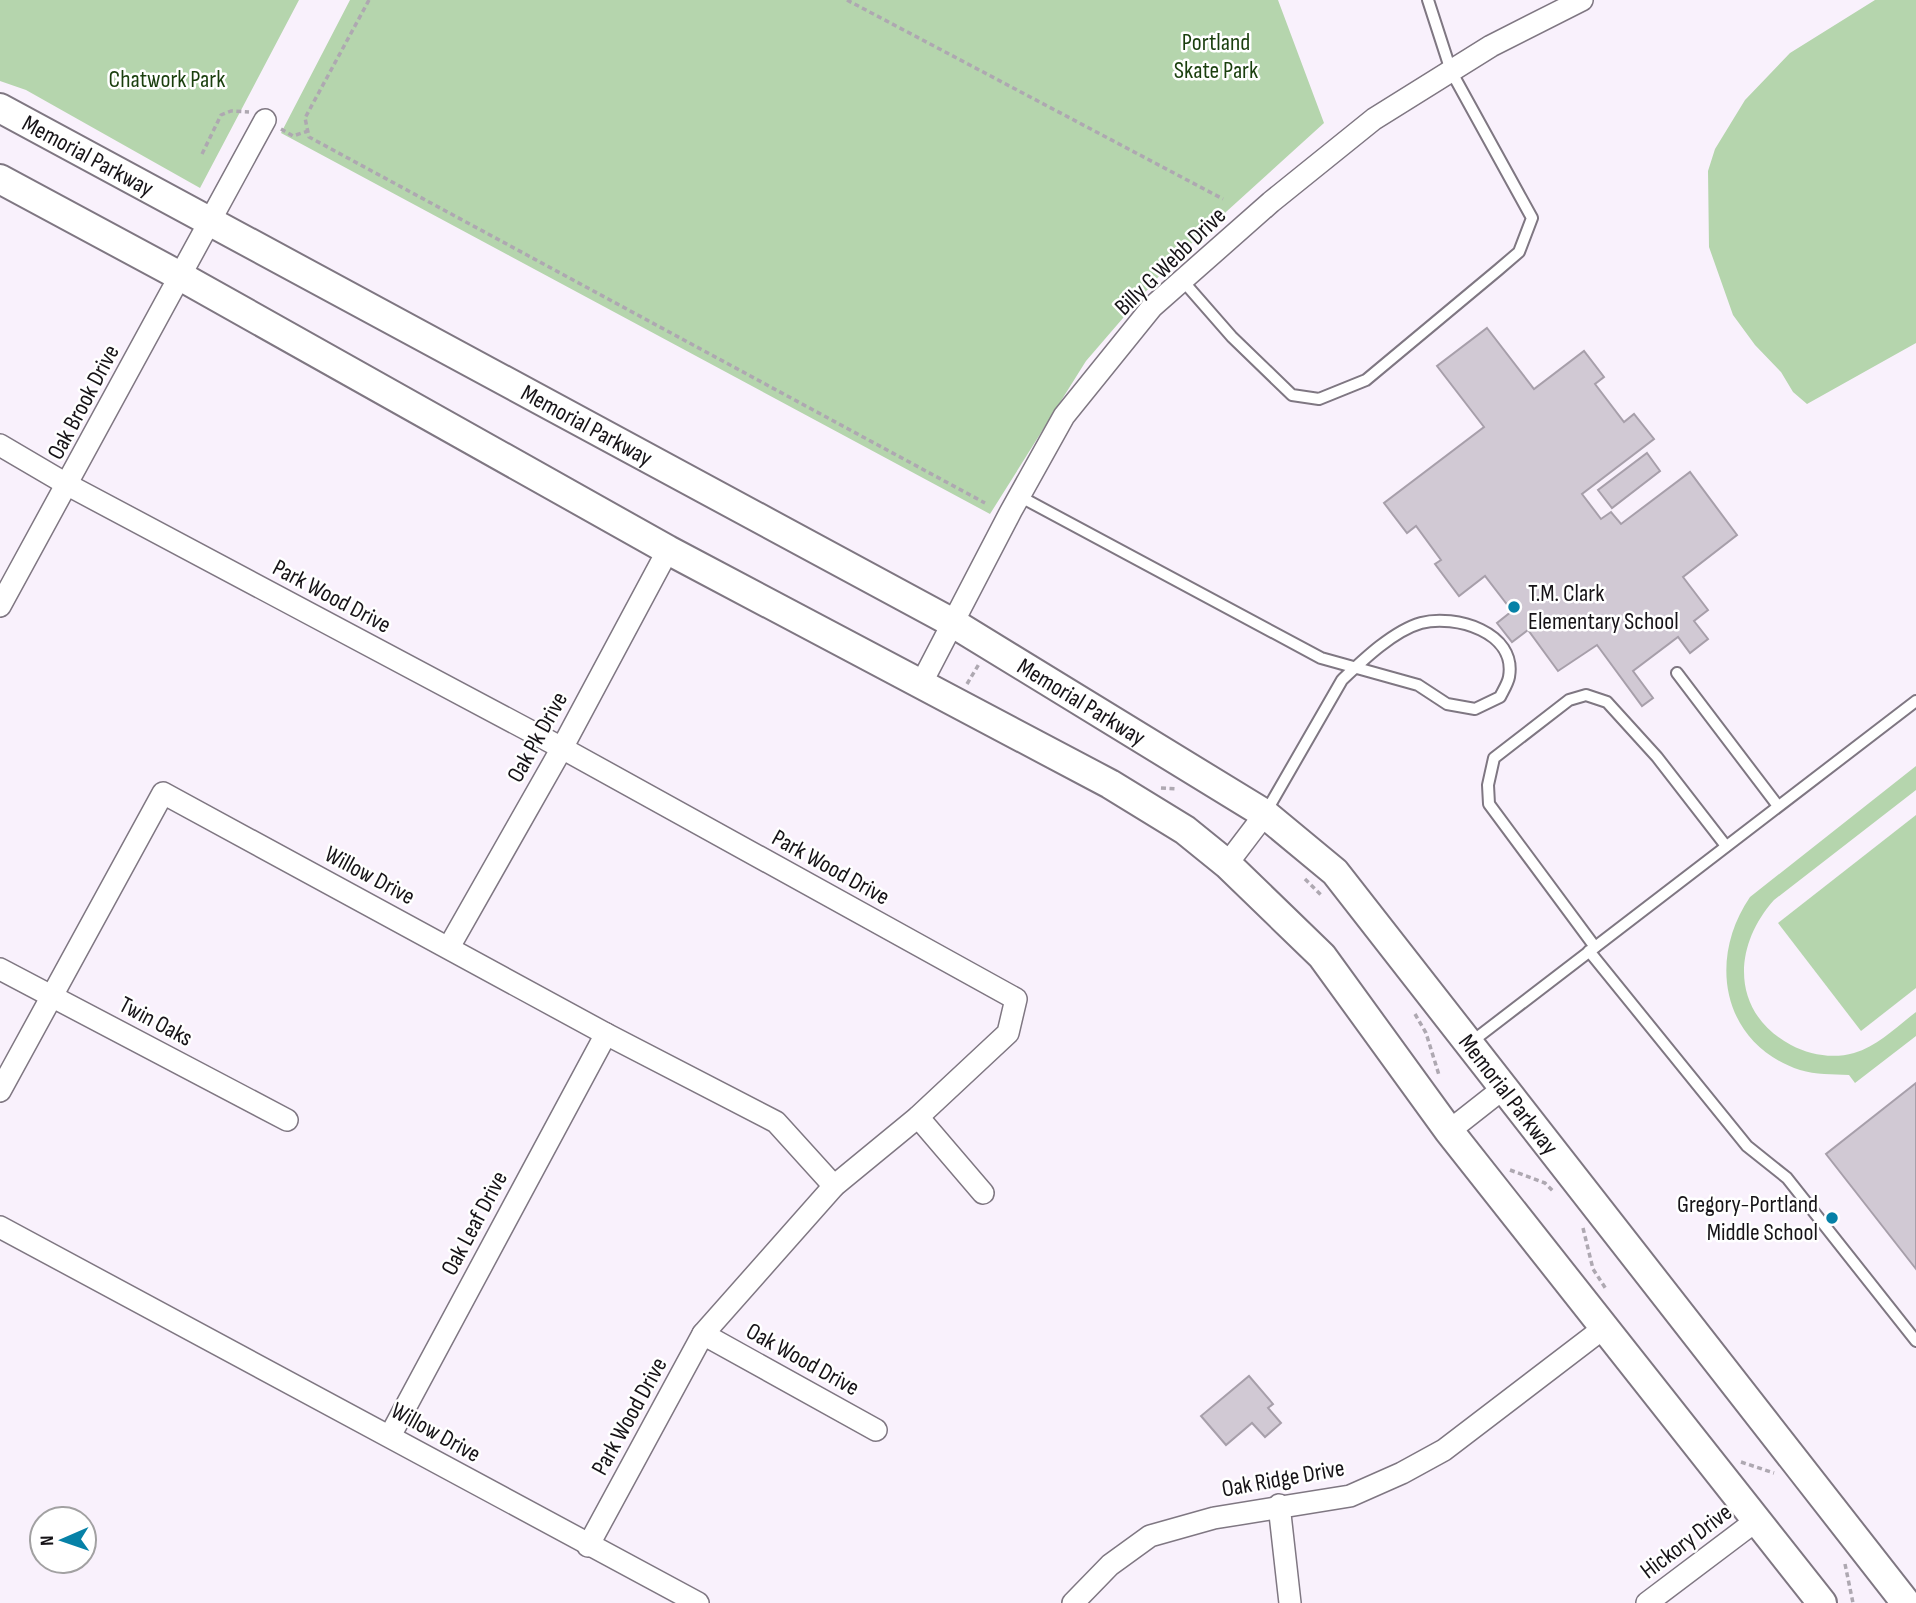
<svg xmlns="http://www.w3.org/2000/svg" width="1916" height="1603" font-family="'Sofia Sans Condensed',sans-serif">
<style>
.green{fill:#b5d5ad}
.building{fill:#d1c9d4;stroke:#a79faa;stroke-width:2}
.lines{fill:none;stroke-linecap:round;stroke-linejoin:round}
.service-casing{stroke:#7f7782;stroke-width:14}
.minor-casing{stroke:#7f7782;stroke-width:24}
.tertiary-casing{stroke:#7f7782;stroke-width:32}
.path{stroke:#aea8b1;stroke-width:3.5;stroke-dasharray:5 3.5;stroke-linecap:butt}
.service{stroke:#fff;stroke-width:10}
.minor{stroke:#fff;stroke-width:21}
.tertiary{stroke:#fff;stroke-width:28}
.poi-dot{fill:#0681a7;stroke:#fff;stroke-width:2.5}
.labels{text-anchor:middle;stroke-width:5;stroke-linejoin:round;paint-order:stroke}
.park-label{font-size:24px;fill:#1a3f0e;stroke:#fff}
.street-label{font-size:24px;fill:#161317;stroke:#fff}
.poi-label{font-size:24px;fill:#161317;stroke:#fff;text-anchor:start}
</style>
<rect width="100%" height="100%" fill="#f9f1fc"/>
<g class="green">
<path d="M0,0H299L200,188L26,90L0,81Z"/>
<path d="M350,0H1278L1324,123L1173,260L1086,361L990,514L281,133Z"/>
<path d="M1875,0H1916V343L1807,404L1793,392L1781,372L1755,345L1733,315L1709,247L1708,171L1715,149L1745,100L1790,53Z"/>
<path d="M1916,766V790L1774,900C1732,947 1731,1013 1791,1045C1810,1055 1833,1059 1854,1053C1878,1046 1896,1027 1916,1012V1036L1855,1083L1849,1075C1832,1074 1816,1075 1800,1070C1722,1044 1707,960 1750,897Z"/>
<path d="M1916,815V988L1861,1031L1778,923Z"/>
</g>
<g class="building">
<path d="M1487,328L1534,389L1584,351L1604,377L1595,384L1624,422L1634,414L1654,439L1582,494L1601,519L1611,512L1621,524L1690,472L1737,535L1683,577L1708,610L1694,621L1708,639L1690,653L1678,637L1633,671L1653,698L1642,706L1597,645L1558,671L1528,630L1512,642L1497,623L1512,611L1485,576L1459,596L1435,564L1441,560L1416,526L1407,533L1384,503L1484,427L1437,366Z"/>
<path d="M1647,453L1660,471L1612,508L1598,490Z"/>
<path d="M1916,1083V1269L1826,1154Z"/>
<path d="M1249,1376L1273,1404L1268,1408L1281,1423L1265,1437L1252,1423L1226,1445L1201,1416Z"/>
</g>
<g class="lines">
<g class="service-casing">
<g id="service">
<path d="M1183,281L1232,337L1292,395L1319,399L1366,380L1498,270L1519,252L1532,218L1451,71L1428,0"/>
<path d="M1019,496L1321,658L1418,685L1447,704L1475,709L1500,697C1503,691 1508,683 1509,677C1517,632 1455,614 1421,623C1393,631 1363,660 1342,680L1266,812"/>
<path d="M1677,673L1778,806"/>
<path d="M1595,947L1489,804L1488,785L1494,758L1569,700L1586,695L1607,702L1657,757L1726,846"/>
<path d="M1589,951L1747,1146L1787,1178L1916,1341"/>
<path d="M1470,1043L1916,701"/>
</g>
</g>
<g class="minor-casing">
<g id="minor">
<path d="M0,445L68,485L562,748L1016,999L1008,1033L918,1117L834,1186L703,1334L588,1546"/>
<path d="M0,606L265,120"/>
<path d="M922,682L1011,511L1064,416L1152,307L1271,202L1374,119L1491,46L1582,0"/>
<path d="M1227,864L1265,814"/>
<path d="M449,947L562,748L668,550"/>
<path d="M0,969L287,1120"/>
<path d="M0,1091L163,793L606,1034L776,1122L834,1186"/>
<path d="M918,1117L983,1193"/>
<path d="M1449,1131L1505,1087"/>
<path d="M0,1227L698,1603"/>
<path d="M703,1334L876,1430"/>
<path d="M390,1436L606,1034"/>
<path d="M1279,1505L1290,1603"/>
<path d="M1073,1603L1110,1565L1150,1536L1214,1518L1350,1496L1402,1473L1444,1450L1605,1327"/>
<path d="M1647,1603L1757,1520"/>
</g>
</g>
<g class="tertiary-casing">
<g id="tertiary">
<path id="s1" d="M0,108L953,623L1265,814L1335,872L1906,1603"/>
<path d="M0,179L180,276L668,550L1110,784L1185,830L1227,864L1322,956L1449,1131L1822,1603"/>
</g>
</g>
<g class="path">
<path d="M369,0L305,118L309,137L985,503"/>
<path d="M847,0L1223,199"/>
<path d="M281,129L293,136L308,131"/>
<path d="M202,154L221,115L231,111L249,112"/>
<path d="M967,684L979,664"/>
<path d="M1161,788L1178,789"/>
<path d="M1305,879L1322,896"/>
<path d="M1415,1014L1426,1033L1439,1075"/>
<path d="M1510,1170L1545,1183L1553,1191"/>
<path d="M1583,1228L1593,1269L1606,1289"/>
<path d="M1741,1462L1774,1473"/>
<path d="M1845,1564L1853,1603"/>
</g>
<use href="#service" class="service"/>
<use href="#minor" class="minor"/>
<use href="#tertiary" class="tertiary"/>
</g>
<g class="poi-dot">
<circle cx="1514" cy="607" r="7"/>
<circle cx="1832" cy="1218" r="7"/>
</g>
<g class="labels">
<g class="park-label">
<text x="1216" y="50">Portland<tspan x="1216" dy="28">Skate Park</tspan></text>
<text x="167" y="87">Chatwork Park</text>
</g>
<g class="street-label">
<text dy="8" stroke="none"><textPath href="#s1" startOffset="100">Memorial Parkway</textPath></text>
<text transform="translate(1170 261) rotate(-44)" y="8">Billy G Webb Drive</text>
<text transform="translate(83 402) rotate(-62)" y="8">Oak Brook Drive</text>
<text dy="8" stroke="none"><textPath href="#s1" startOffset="667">Memorial Parkway</textPath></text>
<text transform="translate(332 596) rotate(28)" y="8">Park Wood Drive</text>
<text dy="8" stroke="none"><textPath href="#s1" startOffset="1234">Memorial Parkway</textPath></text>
<text transform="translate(537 737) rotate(-61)" y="8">Oak Pk Drive</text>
<text transform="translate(831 867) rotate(29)" y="8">Park Wood Drive</text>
<text transform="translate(370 875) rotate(28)" y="8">Willow Drive</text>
<text transform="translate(156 1021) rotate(28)" y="8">Twin Oaks</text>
<text dy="8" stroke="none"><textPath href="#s1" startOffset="1822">Memorial Parkway</textPath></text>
<text transform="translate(474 1223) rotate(-62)" y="8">Oak Leaf Drive</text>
<text transform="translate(803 1359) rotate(29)" y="8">Oak Wood Drive</text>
<text transform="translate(629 1416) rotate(-61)" y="8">Park Wood Drive</text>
<text transform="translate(436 1432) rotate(29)" y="8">Willow Drive</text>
<text transform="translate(1283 1478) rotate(-10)" y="8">Oak Ridge Drive</text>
<text transform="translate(1686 1541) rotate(-37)" y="8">Hickory Drive</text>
</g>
<g class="poi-label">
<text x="1528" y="601">T.M. Clark<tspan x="1528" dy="28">Elementary School</tspan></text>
<text x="1818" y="1212" text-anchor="end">Gregory-Portland<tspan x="1818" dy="28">Middle School</tspan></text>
</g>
</g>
<g transform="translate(63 1540) rotate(268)"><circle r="33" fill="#ffffff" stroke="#a2a1a2" stroke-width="2"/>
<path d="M0-5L12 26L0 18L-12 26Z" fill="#0681a7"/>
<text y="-10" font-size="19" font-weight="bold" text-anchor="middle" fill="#161317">N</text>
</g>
</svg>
